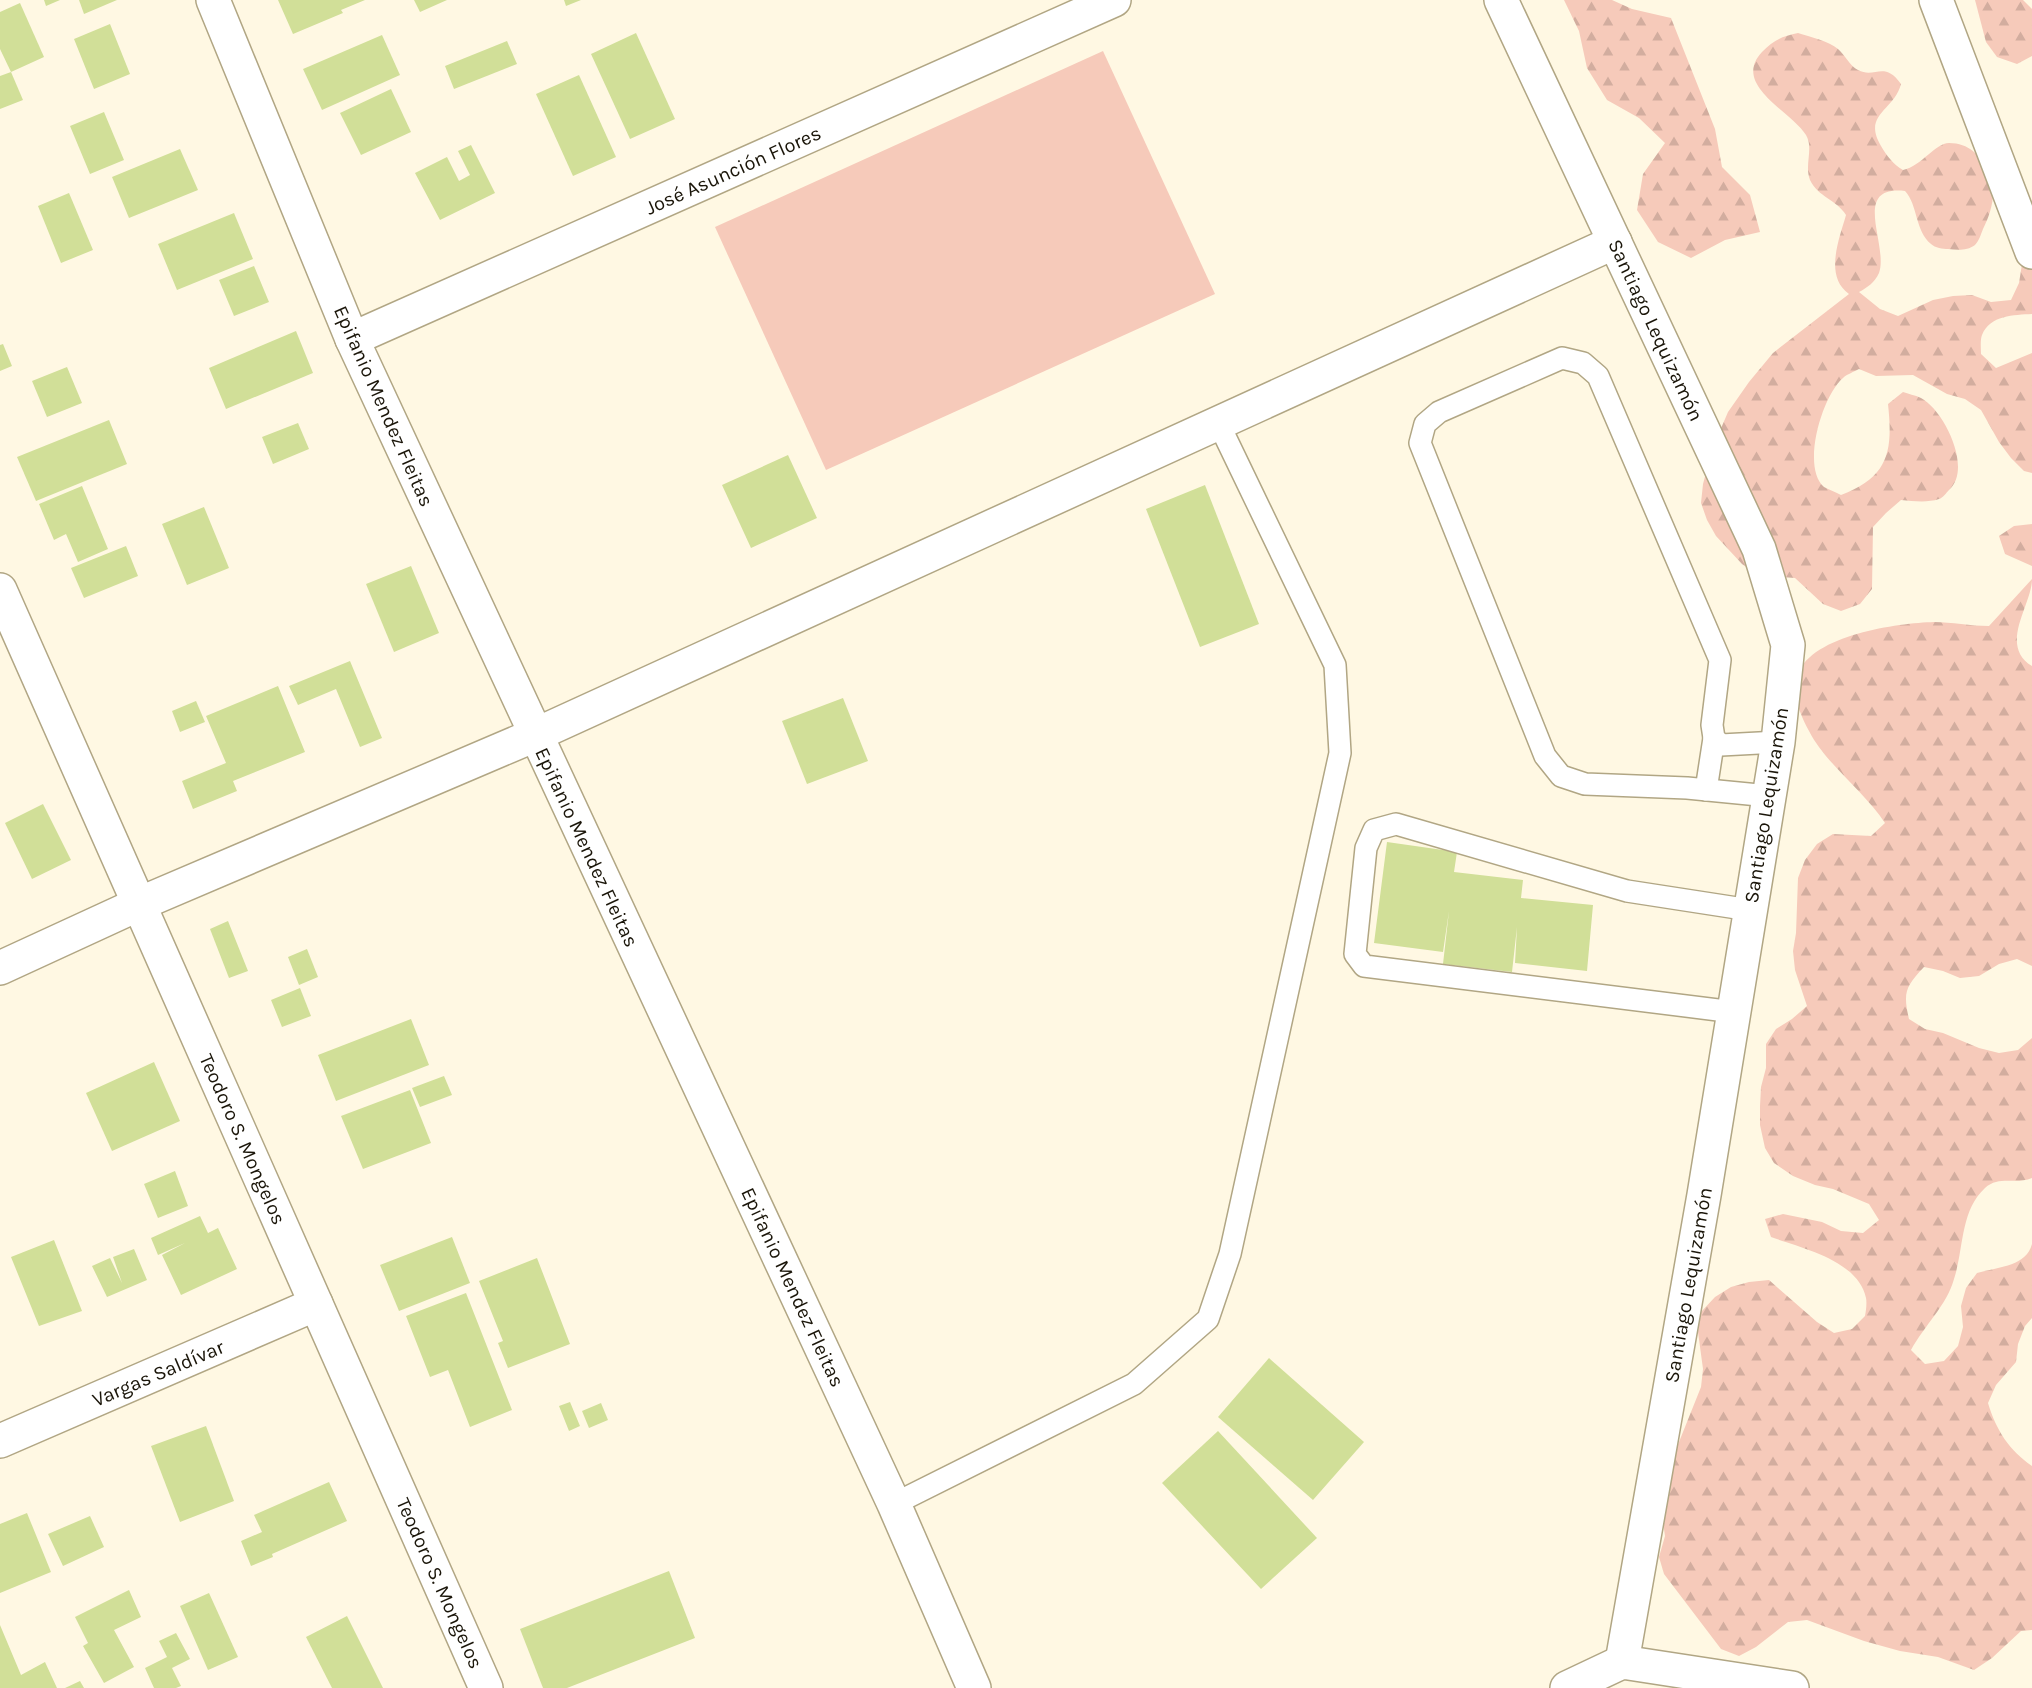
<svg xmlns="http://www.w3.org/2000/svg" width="2032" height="1688" font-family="Karla,sans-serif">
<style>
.green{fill:#f6caba}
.forest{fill:url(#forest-firs)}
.building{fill:#d1df98}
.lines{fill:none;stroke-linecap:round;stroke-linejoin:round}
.lane-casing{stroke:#b1a684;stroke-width:24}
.street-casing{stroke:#b1a684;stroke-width:36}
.lane{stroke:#fff;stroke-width:21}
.street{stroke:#fff;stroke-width:33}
.labels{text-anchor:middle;stroke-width:5;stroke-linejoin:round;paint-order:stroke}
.street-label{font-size:20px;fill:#1a1509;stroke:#fff}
</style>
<defs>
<pattern id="forest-firs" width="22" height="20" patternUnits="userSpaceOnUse" patternTransform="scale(1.5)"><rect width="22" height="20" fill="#f6caba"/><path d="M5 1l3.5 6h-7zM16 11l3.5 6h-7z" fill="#d2ad9f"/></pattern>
</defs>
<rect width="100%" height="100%" fill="#fff8e3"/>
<path class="green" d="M1103,51L1215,294L826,470L715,227Z"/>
<g class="forest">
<path d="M1564,0H1612L1632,9L1671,18L1715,129L1722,167L1750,195L1760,232L1725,240L1691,258L1658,242L1637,210L1643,174L1665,143L1639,118L1607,100L1587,68L1579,31Z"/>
<path d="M1975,0H2023L2032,9V56L2017,64L1997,57L1986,42Z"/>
<path d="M1798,33C1810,37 1829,41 1838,49C1845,55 1850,66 1858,70C1875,79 1884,60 1901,84C1894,111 1862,114 1881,146C1887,156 1893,164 1903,170C1922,166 1935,143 1949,143C1969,143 1980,155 1987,171C1989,177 1993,183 1993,189C1994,202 1989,217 1983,229C1981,234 1979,241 1975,245C1967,251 1957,250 1948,249C1943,249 1935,248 1931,244C1915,231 1918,205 1905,191C1850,185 1889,245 1879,273C1875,282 1867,288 1859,292L1880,309L1898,316L1933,300L1953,296L1972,295L1991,302L2011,300L2019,283L2022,264L2032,258V314C2014,315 1990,315 1982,335C1980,340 1981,349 1981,354L1996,368L2032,353V473L2024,471L2011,458L1999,442L1981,410L1965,399L1947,394L1913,375L1876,376L1859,369C1854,372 1847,374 1843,378C1822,396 1801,467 1824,487C1829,490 1836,492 1841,495C1889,477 1893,451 1888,404L1903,392C1908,394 1915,395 1921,398C1944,410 1973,469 1949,490C1946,493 1943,498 1939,499C1927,503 1913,501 1901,500L1886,513L1873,527L1872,589L1860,604L1841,611L1823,604L1795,578L1757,575L1742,564L1716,536L1707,520L1701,503L1703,484L1713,447L1728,412L1749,382L1773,353L1849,294C1824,276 1839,240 1846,215C1837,200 1818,197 1810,180C1804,165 1814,148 1806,135C1791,111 1731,85 1762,52C1773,40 1783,36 1798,33Z"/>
<path d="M2032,524V566L2005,554L1999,536L2014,526Z"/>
<path d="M2032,579C2032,605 1998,645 2032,666V966L2017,959L1999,964L1979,976L1960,978L1943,971L1924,967C1905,987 1903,993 1909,1019L1925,1029L1943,1033L1979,1048L1999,1053L2018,1050L2032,1038V1178C2016,1185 1999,1175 1985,1188C1960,1211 1964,1249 1954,1279C1947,1305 1924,1326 1911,1350L1925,1364L1944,1361L1958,1346L1963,1327L1961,1306L1966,1288L1977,1273C1997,1267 2026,1267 2032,1244V1318L2025,1326L2018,1344L2016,1362L1996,1385L1988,1403C1996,1430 2009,1450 2032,1466V1630L2021,1631L1992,1658L1974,1670L1938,1657L1900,1651L1864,1641L1807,1620L1788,1622L1756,1647L1739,1656L1721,1649L1664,1574L1659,1557L1665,1536L1662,1515L1673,1457L1701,1387L1703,1369L1698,1332L1701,1312L1715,1297L1731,1287L1749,1282L1769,1280L1817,1322L1834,1333L1852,1329L1865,1316C1866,1311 1867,1303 1866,1298C1858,1260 1801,1248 1771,1237L1765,1219L1783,1214L1822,1222L1841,1231L1863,1233L1879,1220L1869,1204L1833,1189L1815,1185L1793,1176L1774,1163L1765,1148L1760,1125V1106L1761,1087L1766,1068V1044L1776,1029L1792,1019L1807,1006L1795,970L1793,951L1796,933L1798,878L1805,860L1817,844L1833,834L1871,836L1885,823C1864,791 1825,763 1809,731C1800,715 1791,692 1798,674C1812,635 1898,623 1934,622C1952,622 1970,626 1989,626Z"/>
</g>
<g class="building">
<path d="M44,0H60L46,6Z"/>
<path d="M79,0H117L84,14Z"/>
<path d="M278,0H365L341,10L343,13L293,34Z"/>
<path d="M414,0H447L420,12Z"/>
<path d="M564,0H581L566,6Z"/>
<path d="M20,3L44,57L11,72L0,49V12Z"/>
<path d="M110,24L130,74L94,89L74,39Z"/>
<path d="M636,33L675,119L630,139L591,54Z"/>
<path d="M382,35L400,75L322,110L303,69Z"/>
<path d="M507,41L517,64L454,89L445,66Z"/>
<path d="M11,72L23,100L0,109V76Z"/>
<path d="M579,75L616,157L573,176L536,94Z"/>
<path d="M391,89L411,132L361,155L340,113Z"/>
<path d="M104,112L124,160L90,174L70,126Z"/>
<path d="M471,145L495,193L440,220L415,173L447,157L459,181L470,175L458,151Z"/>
<path d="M180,149L198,190L129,218L112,177Z"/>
<path d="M69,193L93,250L61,263L38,206Z"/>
<path d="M234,213L253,259L177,290L158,244Z"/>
<path d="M254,266L269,302L234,316L219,280Z"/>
<path d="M296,331L313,373L226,409L209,368Z"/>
<path d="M3,344L12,366L0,371V345Z"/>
<path d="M67,367L82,403L47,417L32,381Z"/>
<path d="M109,420L127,464L36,501L17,457Z"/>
<path d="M298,423L309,449L273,464L262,437Z"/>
<path d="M788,455L817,518L751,548L722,485Z"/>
<path d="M1205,485L1259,624L1200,647L1146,509Z"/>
<path d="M82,486L108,549L78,562L66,534L54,540L39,504Z"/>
<path d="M204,507L229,568L187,585L162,524Z"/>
<path d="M126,546L138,576L84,598L71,568Z"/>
<path d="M411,566L439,633L394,652L366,584Z"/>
<path d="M350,661L382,738L360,747L336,689L298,705L289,686Z"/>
<path d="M278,686L305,752L233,781L237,791L193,809L182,781L226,763L206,716Z"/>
<path d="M843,698L868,761L807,784L782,721Z"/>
<path d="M196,701L205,722L180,732L172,711Z"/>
<path d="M43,804L71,860L32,879L5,823Z"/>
<path d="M1387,842L1457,852L1454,872L1523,880L1521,898L1593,905L1587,971L1515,963L1517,927L1512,972L1443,964L1449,911L1443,952L1374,943Z"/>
<path d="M228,921L248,971L229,978L210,929Z"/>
<path d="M307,949L318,977L299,985L288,957Z"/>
<path d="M300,988L311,1016L282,1027L271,1000Z"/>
<path d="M411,1019L429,1065L336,1101L318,1055Z"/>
<path d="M154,1062L180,1121L112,1151L86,1093Z"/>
<path d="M444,1076L452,1095L420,1107L412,1088Z"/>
<path d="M410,1090L431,1143L363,1169L341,1116Z"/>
<path d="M175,1171L188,1206L158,1218L144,1184Z"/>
<path d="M200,1216L208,1233L218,1228L237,1269L181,1295L162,1255L185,1243L158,1255L151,1238Z"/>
<path d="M452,1237L470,1283L399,1311L380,1265Z"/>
<path d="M54,1240L82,1311L39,1326L11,1257Z"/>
<path d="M134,1249L147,1280L107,1297L92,1266L110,1258L122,1283L113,1257Z"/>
<path d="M537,1258L570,1344L508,1368L498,1343L503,1341L479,1281Z"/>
<path d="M466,1293L512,1410L470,1427L448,1370L430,1377L406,1316Z"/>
<path d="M1269,1358L1364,1442L1313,1500L1218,1417Z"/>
<path d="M570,1402L580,1426L569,1431L559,1406Z"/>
<path d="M601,1403L608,1420L589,1428L582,1411Z"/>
<path d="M206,1426L234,1501L180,1522L151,1446Z"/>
<path d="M1218,1431L1317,1538L1261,1589L1162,1483Z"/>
<path d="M329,1482L347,1521L272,1554L273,1557L251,1566L241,1541L262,1532L254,1515Z"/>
<path d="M27,1513L51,1572L0,1593V1524Z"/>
<path d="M90,1516L104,1547L63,1566L48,1534Z"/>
<path d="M669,1571L695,1638L567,1688H543L520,1629Z"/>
<path d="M129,1590L141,1617L114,1630L134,1667L104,1683L83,1646L88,1643L75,1617Z"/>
<path d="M209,1593L238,1657L208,1670L180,1606Z"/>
<path d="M347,1616L383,1688H332L306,1637Z"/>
<path d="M0,1625L21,1675L45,1662L57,1688H0Z"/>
<path d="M176,1633L190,1659L172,1668L181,1686L176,1688H154L145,1668L167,1657L159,1641Z"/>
<path d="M80,1681L84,1688H65Z"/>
</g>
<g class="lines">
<g class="lane-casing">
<g id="lane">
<path d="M1706,790L1714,738"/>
<path d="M1769,796L1687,788L1585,784L1561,776L1545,756L1420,443L1425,424L1439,412L1562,358L1583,363L1598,376L1720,660L1712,725L1714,738L1721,745L1778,742"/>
<path d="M1734,1012L1364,966L1355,954L1366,848L1374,830L1396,824L1627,891L1750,910"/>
<path d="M894,1504L1134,1384L1208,1319L1230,1254L1340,753L1335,665L1218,422"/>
</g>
</g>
<g class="street-casing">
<g id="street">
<path d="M213,0L352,339L894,1504L974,1688"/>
<path d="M1501,0L1759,549L1788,645L1778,742L1704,1195L1622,1662"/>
<path d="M1936,0L2032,252"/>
<path d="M352,339L1114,0"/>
<path d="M0,590L486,1688"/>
<path d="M0,968L139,904L535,735L1615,242"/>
<path d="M0,1441L316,1304"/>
<path d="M1567,1688L1622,1662L1792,1688"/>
</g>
</g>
<use href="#lane" class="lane"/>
<use href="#street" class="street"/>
</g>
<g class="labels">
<g class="street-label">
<text transform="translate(733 170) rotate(-24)" y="7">José Asunción Flores</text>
<text transform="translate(1656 330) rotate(65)" y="7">Santiago Lequizamón</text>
<text transform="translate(384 406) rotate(66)" y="7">Epifanio Mendez Fleitas</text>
<text transform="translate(1766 805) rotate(-81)" y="7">Santiago Lequizamón</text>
<text transform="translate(587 847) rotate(65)" y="7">Epifanio Mendez Fleitas</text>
<text transform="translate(243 1139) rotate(66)" y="7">Teodoro S. Mongelos</text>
<text transform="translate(1688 1285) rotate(-80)" y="7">Santiago Lequizamón</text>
<text transform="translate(793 1287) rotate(65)" y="7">Epifanio Mendez Fleitas</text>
<text transform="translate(158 1373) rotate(-23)" y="7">Vargas Saldívar</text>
<text transform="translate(440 1583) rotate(66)" y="7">Teodoro S. Mongelos</text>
</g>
</g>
</svg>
